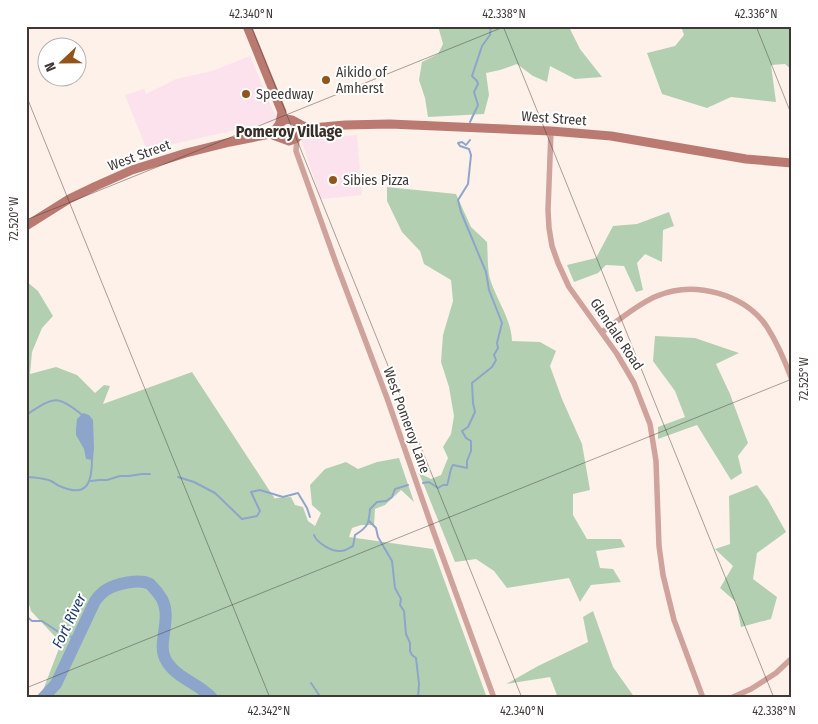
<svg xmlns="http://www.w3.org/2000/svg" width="818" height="724" font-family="'Fira Sans Condensed',sans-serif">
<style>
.commercial{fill:#fbe2ec}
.green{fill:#b2d0b1}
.water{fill:#8da5cb}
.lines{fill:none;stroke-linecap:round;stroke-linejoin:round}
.stream{stroke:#8da5cb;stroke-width:2}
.river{stroke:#8da5cb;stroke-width:12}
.street{stroke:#d0a29c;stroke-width:5.5}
.secondary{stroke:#bb7a71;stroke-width:9}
.ticks{fill:none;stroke:#3e3936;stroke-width:1;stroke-opacity:0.45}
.poi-dot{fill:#93541a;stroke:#fff;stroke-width:2}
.labels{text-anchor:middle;stroke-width:4;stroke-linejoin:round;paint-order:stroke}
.poi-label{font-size:14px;fill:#3e3936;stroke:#fff;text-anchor:start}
.street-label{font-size:14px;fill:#3e3936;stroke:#fff}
.water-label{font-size:15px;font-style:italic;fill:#1e3b6c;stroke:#fff}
.quarter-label{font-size:16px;font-weight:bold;fill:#372e28;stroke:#fff}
.neatline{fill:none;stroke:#3e3936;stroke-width:2}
.ticks-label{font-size:12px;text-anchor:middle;fill:#3e3936}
</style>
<rect width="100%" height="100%" fill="#fef1e9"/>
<g class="commercial">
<path d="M250,56L278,122L266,123L147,150L125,95L144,89L146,94L176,79L212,71Z"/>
<path d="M357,135L362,195L321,199L301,139Z"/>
</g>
<g class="green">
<path d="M438,26H570V29L580,49L602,77L575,79L550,66L547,82L533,76L517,64L500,70L486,73L489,95L484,114L428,117L425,98L419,80L422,62L438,54L443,44Z"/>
<path d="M681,26H792V70L785,64L771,65L776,102L731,97L707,108L662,94L647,53L675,46L684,35Z"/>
<path d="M387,187L456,194L471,227L487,242C488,254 487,271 491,282C498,302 511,319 512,341L540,342L556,351L550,366L562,399L582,444L590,490L573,494V515L587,539H621L625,547L596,551L600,568L613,569L621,582L591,585L580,602L569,578L507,588L494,571L476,559L455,562L419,473L431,479L441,475L448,458L443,447L451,434L454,416L449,387L441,362L443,335L453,301L451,280L424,264L420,251L402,232L387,201Z"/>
<path d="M669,212L674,226L663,230L662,262L645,254L637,263L643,290L636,292L624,266L606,265L598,273L574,282L567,265L596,258L613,226L637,224Z"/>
<path d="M26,281L38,291L53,316L42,328L32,352L30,374L56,367L77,375L95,393L104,385L110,386L103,404L192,372L275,499L276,498L291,497L295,505L303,507L308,521L315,526L321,513L312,505L310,485L325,469L346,462L358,469L377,462L399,458L414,502L401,490L385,505L375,509L374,525H361L352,528L349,537L433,549L487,698H40L61,643L31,611L26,595Z"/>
<path d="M655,336L695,338L739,353L716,364L730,394L748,443L738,456L742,473L731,480L697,425L658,439V427L685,417L675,391L653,361Z"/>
<path d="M757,485L768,500L786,532L757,553L753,579L777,597L771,619L741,627L736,602L720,588L733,566L715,549L730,544L729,496Z"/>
<path d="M593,611L613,667L635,698H558L550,677L506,684L538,666L588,642L583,617Z"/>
</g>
<path class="water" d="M83,413L89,415L93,420L94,448L93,460L86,459L84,449L76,435V429L77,419Z"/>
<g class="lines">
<g class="stream">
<path d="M470,122L478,105L474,92L478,84L477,81L472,76L482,46L490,35L491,26"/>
<path d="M26,415C53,398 56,393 82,415"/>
<path d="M178,477L194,482L215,493L242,519L257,516L260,511L251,492L260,490L283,497L298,493L307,508L310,517"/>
<path d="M26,481L28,477C36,478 44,478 51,481C55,483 58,486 62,487C89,498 92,480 92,458"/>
<path d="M91,481L99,480H107L120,476H129L142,474H150"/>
<path d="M423,483L429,482L438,488L443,485H447C450,478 449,471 453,465L467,468V461L471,451V441L466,438L462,431L468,427L475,412L473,403L472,383L492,367L496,360L494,355L498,348L497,343L502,323L489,290L486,272L461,212L458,200L468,184L471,155L469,149L460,146L458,143L462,142L466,145L470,140"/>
<path d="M369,521L376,528L378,537L392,561L395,588L401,599L400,605L404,611L406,634L410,643V651L412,655L416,658L419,684L418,698"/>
<path d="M314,535C317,543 332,552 341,551C345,551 349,548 353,546L355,535C368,527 369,524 370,509L377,502L386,501L392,497L395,489L408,485"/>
<path d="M26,616L32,621H42L63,635L78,638"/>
<path d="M311,683L319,695L320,698"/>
</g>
<path class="river" d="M43,698L56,684L95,601C98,597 101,593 106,590C115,584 140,578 150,584C154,588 159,594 162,599C173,621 155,644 167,662C177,678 199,684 212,698"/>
<g class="street">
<path d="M551,131L548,210L549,228L552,246L558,263L569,287L617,354L634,383L650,424L656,461L659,546L663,575L674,620L703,698"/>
<path d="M297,137L296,151L336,263L387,398L434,533L494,698"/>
<path d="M602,332C620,320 637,304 657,296C694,280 745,294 767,327C778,344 785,361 792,380"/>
<path d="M731,698L751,689L776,673L792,658"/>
</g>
<g class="secondary">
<path d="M247,26L282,112L280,123"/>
<path d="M270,134L289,141L295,139L303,132L311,128"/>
<path d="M26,226L69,199L96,186L132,170L186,153L230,142L270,134L275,130L280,123L286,119L292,120L303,126L312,128L345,125L390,124L551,131L611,136L746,159L792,163"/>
</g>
</g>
<path class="ticks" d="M251,26L522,698M503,26L774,698M756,26L792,116M26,95L270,698M26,220L506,26M26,688L792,379"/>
<g class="poi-dot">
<circle cx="326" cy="80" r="5"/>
<circle cx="246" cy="94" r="5"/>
<circle cx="333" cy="180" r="5"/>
</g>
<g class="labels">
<g class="poi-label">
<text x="336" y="77">Aikido of<tspan x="336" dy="16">Amherst</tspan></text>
<text x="256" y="99">Speedway</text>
<text x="343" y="185">Sibies Pizza</text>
</g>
<g class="street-label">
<text transform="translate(554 118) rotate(4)" y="5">West Street</text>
<text transform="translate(139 155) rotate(-20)" y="5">West Street</text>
<text transform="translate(617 334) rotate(56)" y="5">Glendale Road</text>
<text transform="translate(407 420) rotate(70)" y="5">West Pomeroy Lane</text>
</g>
<g class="water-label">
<text transform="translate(69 621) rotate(-64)" y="5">Fort River</text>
</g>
<g class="quarter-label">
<text x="289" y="137">Pomeroy Village</text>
</g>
</g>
<rect width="818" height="724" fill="none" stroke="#ffffff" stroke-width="55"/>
<g transform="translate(62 62) rotate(248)"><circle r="24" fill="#ffffff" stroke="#b2b0af"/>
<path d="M0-4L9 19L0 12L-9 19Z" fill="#93541a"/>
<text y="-8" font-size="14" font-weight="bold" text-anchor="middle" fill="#3e3936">N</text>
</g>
<rect x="28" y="28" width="762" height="668" class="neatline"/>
<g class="ticks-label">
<text x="251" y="18">42.340°N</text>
<text x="504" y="18">42.338°N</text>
<text x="756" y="18">42.336°N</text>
<text transform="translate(14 219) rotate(-90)" y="4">72.520°W</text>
<text transform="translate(804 379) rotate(-90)" y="4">72.525°W</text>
<text x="269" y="715">42.342°N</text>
<text x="522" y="715">42.340°N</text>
<text x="774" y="715">42.338°N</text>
</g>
</svg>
